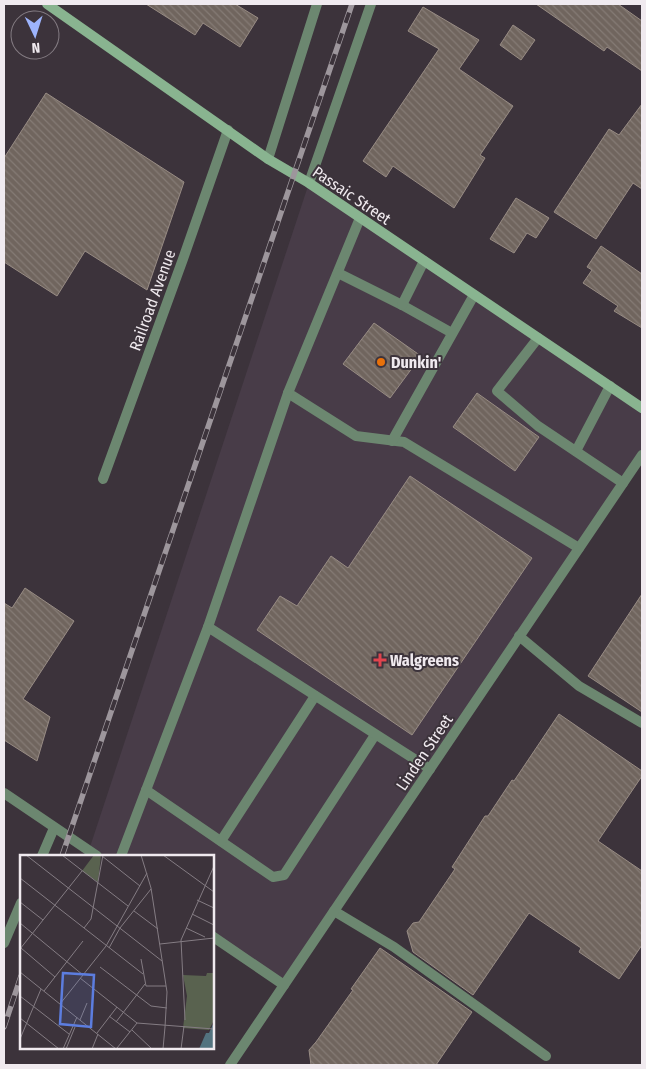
<svg xmlns="http://www.w3.org/2000/svg" width="646" height="1069" font-family="'Fira Sans Condensed',sans-serif">
<style>
.built{fill:#483c48}
.building{fill:url(#building-back-hatch);stroke:#988c84}
.lines{fill:none;stroke-linecap:round;stroke-linejoin:round}
.service{stroke:#6c8770;stroke-width:10}
.minor{stroke:#6c8770;stroke-width:10}
.secondary{stroke:#89b490;stroke-width:10}
.rail-casing{stroke:#9d969c;stroke-width:5.5}
.rail{stroke:#3c333b;stroke-width:4;stroke-dasharray:11;stroke-linecap:butt}
.food-dot{fill:#e8710a;stroke:#3c333b;stroke-width:2}
.health-dot{fill:#e0444e;stroke:#3c333b;stroke-width:2}
.labels{text-anchor:middle;stroke-width:4;stroke-linejoin:round;paint-order:stroke}
.street-label{font-size:16px;fill:#f0eaef;stroke:#3c333b}
.poi-label{font-size:16px;font-weight:bold;fill:#f0eaef;stroke:#3c333b;text-anchor:start}
.inset-road{fill:none;stroke:#847c83;stroke-width:1}
.view{fill:#5c7ddf;fill-opacity:0.15;stroke:#5c7ddf;stroke-width:2.5}
.inset-edge{fill:none;stroke:#f0eaef;stroke-width:2.5}
</style>
<defs>
<pattern id="building-back-hatch" width="6" height="6" patternUnits="userSpaceOnUse" patternTransform="scale(1.25)"><rect width="6" height="6" fill="#70655e"/><path d="M-1 5l2 2M0 0l6 6M5-1l2 2" fill="none" stroke="#857b75"/></pattern>
</defs>
<rect width="100%" height="100%" fill="#3c333b"/>
<path class="built" d="M309,183L642,408V455L284,985L213,936L212,856H97L89,850Z"/>
<g class="building">
<path d="M146,4H235L258,18L240,47L203,23L195,35Z"/>
<path d="M536,4H618L642,21V71L607,47L604,51Z"/>
<path d="M423,7L479,40L459,69L513,106L480,155L485,158L454,208L393,166L386,177L363,161L439,49L408,31Z"/>
<path d="M513,25L535,40L521,60L500,45Z"/>
<path d="M46,93L184,182L147,290L85,251L57,296L4,262V158Z"/>
<path d="M642,104V189L633,183L596,239L554,212L609,129L619,135Z"/>
<path d="M516,198L549,218L536,238L527,233L514,253L490,239Z"/>
<path d="M601,246L642,274V328L614,311L618,306L583,283L592,270L587,267Z"/>
<path d="M374,323L421,356L390,398L343,364Z"/>
<path d="M477,393L539,437L515,471L453,427Z"/>
<path d="M410,476L532,558L412,735L257,630L280,596L297,606L331,556L348,568Z"/>
<path d="M25,588L74,621L23,699L50,717L37,761L4,740V603L12,608Z"/>
<path d="M642,594V712L588,676Z"/>
<path d="M559,714L642,771V776L598,841L642,871V945L619,979L579,952L581,948L529,913L473,995L413,952L407,931L413,923L419,922L455,869L452,867L485,816H488L512,780L514,781Z"/>
<path d="M380,948L472,1012L436,1065H311L309,1050L316,1042L353,990L351,989Z"/>
</g>
<g class="lines">
<g class="service">
<path d="M360,218L288,393L356,436L404,442L579,548"/>
<path d="M338,273L402,305L452,333"/>
<path d="M402,305L424,261"/>
<path d="M538,338L497,391L538,426L623,483"/>
<path d="M392,441L474,295"/>
<path d="M576,451L610,386"/>
<path d="M208,627L288,393"/>
<path d="M519,636L579,686L642,723"/>
<path d="M146,790L273,877L284,875L375,735"/>
<path d="M221,841L315,696"/>
<path d="M42,856L54,828"/>
<path d="M121,856L208,627L430,769"/>
<path d="M334,911L394,947L546,1056"/>
<path d="M4,943L21,903"/>
</g>
<g class="minor">
<path d="M268,159L317,4"/>
<path d="M309,183L371,4"/>
<path d="M103,479L183,259L228,130"/>
<path d="M4,793L97,856"/>
<path d="M212,936L284,985"/>
<path d="M230,1065L642,455"/>
</g>
<path class="secondary" d="M47,4L268,159L309,183L642,408"/>
<g class="rail-casing">
<g id="rail">
<path d="M62,856L352,4"/>
<path d="M4,1027L21,976"/>
</g>
</g>
<use href="#rail" class="rail"/>
</g>
<circle class="food-dot" cx="381" cy="362" r="5"/>
<path class="health-dot" d="M377.5 652.5h5v5h5v5h-5v5h-5v-5h-5v-5h5z"/>
<g class="labels">
<g class="street-label">
<text transform="translate(352 195) rotate(34)" y="6">Passaic Street</text>
<text transform="translate(152 300) rotate(-70)" y="6">Railroad Avenue</text>
<text transform="translate(424 752) rotate(-56)" y="6">Linden Street</text>
</g>
<g class="poi-label">
<text x="391" y="368">Dunkin'</text>
<text x="390" y="666">Walgreens</text>
</g>
</g>
<g transform="translate(20 855)">
<rect width="194" height="194" fill="#3c333b"/>
<path d="M74,0H81L78,27L62,16ZM194,98V165L189,175L163,173L167,141L163,120L186,121L187,118H193Z" fill="#59624f"/>
<path d="M194,167V194H179L186,178H189Z" fill="#53737f"/>
<path class="inset-road" d="M6,0L142,106M42,0L108,51M121,0L131,33L147,137L145,172M143,0L194,37M82,1L120,31M0,23L123,119M177,45L194,53M0,47L23,65M114,56L138,74M172,59L194,70M0,68L63,120M64,73L71,64L83,0M166,73L185,82M140,89L194,83M1,93L35,122M89,93L100,73L131,34M0,94L62,16M121,104L126,131H146M80,112L131,151L147,153M0,117L96,194M60,123L117,168M24,136L63,86M0,141L49,179M40,149L86,91L127,18M89,161L110,177M0,163L39,194M60,165L67,148M165,165L161,85L194,11M96,167L125,129M112,175L132,194M77,178L97,152M0,184L21,134M97,193L117,168L194,174M43,194L57,162M46,194L55,172M72,194L78,179M143,194L145,172M161,194L164,171"/>
<path class="view" d="M43,118L74,120L71,172L40,169Z"/>
<rect width="194" height="194" class="inset-edge"/>
</g>
<rect width="646" height="1069" fill="none" stroke="#f0eaef" stroke-width="10"/>
<g transform="translate(35 35) rotate(176)"><circle r="24" fill="#3c333b" stroke="#847c83"/>
<path d="M0-4L9 19L0 12L-9 19Z" fill="#9db4fd"/>
<text y="-8" font-size="14" font-weight="bold" text-anchor="middle" fill="#f0eaef">N</text>
</g>
</svg>
